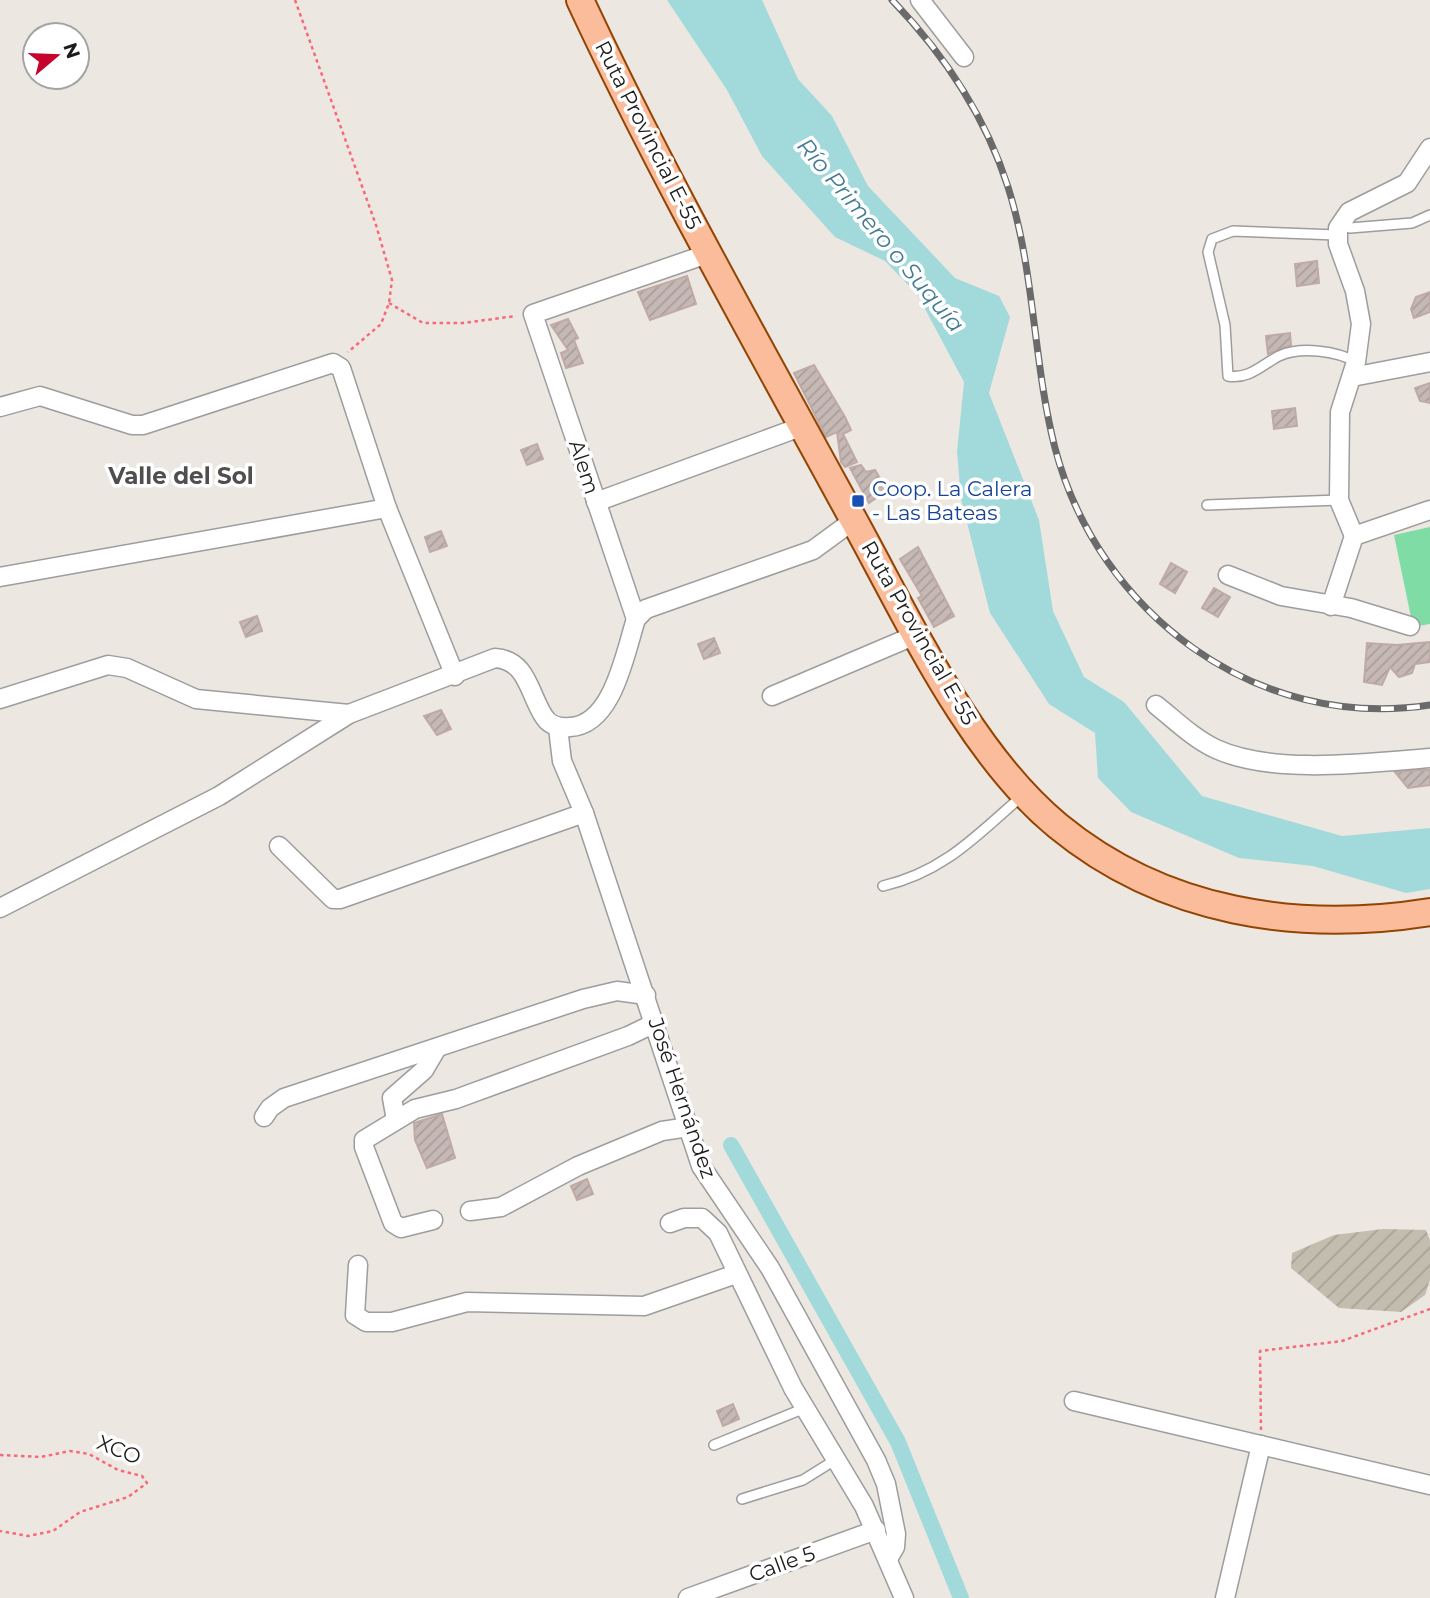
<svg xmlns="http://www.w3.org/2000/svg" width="1430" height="1598" font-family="Montserrat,sans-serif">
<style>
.construction{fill:url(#construction-furrows)}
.pitch{fill:#80dca5}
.water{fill:#a2dadb}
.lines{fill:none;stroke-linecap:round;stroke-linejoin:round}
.canal{stroke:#a2dadb;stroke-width:16}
.building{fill:url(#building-hatch);stroke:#bfaaa5;stroke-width:2}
.service-casing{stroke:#9d9d9d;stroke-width:12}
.minor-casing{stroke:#9d9d9d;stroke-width:21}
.primary-casing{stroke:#924402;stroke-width:30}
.path{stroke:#f76979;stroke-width:2.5;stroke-dasharray:3.5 3.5;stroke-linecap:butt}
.service{stroke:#fff;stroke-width:9}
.minor{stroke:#fff;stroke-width:18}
.primary{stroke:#fabc9a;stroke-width:26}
.rail-casing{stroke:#6a6a6a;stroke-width:7}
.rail{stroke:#fff;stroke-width:4.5;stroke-dasharray:13;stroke-linecap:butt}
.transit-dot{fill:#1a4fb4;stroke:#fff;stroke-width:2.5}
.labels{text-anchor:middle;stroke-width:7;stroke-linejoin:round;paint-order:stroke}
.street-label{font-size:21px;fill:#1c1c1c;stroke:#fff}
.transit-label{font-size:21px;fill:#164399;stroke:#fff;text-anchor:start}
.water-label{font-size:23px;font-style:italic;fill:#427b93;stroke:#fff}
.neighbourhood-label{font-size:23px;font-weight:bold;fill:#4f4f4f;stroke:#fff}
</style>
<defs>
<pattern id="construction-furrows" width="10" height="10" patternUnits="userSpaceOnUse" patternTransform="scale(1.75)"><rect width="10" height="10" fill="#c2bdae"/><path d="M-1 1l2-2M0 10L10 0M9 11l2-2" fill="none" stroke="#a6a295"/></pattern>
<pattern id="building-hatch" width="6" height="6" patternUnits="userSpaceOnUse" patternTransform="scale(1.75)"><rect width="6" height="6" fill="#c5b8b5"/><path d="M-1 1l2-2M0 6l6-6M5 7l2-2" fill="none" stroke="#a99e9b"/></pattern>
</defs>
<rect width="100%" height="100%" fill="#ede7e2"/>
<path class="construction" d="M1383,1229L1426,1230L1430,1240V1280L1425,1295L1401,1312L1339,1308L1291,1268L1292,1253L1334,1235Z"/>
<path class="pitch" d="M1430,527V624L1413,627L1394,535Z"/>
<path class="water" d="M667,0H762L798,79L832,116L868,186L955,278L999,296L1010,317L989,393L1039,520L1053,611L1084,677L1124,702L1202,796L1342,836L1430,828V889L1406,893L1313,866L1239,858L1131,812L1098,778L1095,733L1049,704L990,613L961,499L957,452L964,382L917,294L885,261L835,237L762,156L727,90Z"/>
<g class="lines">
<path class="canal" d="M731,1145L898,1442L961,1598"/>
</g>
<g class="building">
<path d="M1317,261L1319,283L1297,286L1295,264Z"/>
<path d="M687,276L696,304L650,320L638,292Z"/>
<path d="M1430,292V312L1414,318L1411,309L1416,297Z"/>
<path d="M568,319L578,338L574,340L583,363L566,368L561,353L568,350L551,325Z"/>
<path d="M1290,333L1291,345L1268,354L1266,336Z"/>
<path d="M814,365L845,417L851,430L843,434L857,462L845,467L841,462L837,432L826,437L794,373Z"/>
<path d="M1430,383V403L1420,401L1415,388Z"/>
<path d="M1295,408L1297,426L1274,429L1272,411Z"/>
<path d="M537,444L543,459L527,465L521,450Z"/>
<path d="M861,465L866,472L875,470L887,490L869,503L850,468Z"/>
<path d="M441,531L447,546L430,552L425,537Z"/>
<path d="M918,547L954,616L934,627L918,598L922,596L900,559Z"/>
<path d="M1171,563L1187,572L1175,593L1160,584Z"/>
<path d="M1214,588L1230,597L1218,617L1202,608Z"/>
<path d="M257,616L262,631L246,637L240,622Z"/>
<path d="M714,638L720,653L704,659L698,644Z"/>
<path d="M1430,642V662L1415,664L1412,673L1399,677L1390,667L1382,685L1364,682L1367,643L1397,645Z"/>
<path d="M441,710L451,729L437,735L424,716Z"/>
<path d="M1419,770H1430V785L1408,788L1395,772Z"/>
<path d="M442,1114L455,1158L427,1168L415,1140L414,1123Z"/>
<path d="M587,1179L593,1194L577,1200L571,1186Z"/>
<path d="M733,1404L739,1419L723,1426L717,1411Z"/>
</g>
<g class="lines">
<g class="service-casing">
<g id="service">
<path d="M1340,225L1350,228L1412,223L1430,215"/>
<path d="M1337,235L1233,231L1212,239L1208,252L1225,325L1228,376C1249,380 1263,364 1279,356C1301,346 1337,351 1356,362"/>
<path d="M1207,505L1339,500"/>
<path d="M883,886C944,872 977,835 1023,795"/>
<path d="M714,1445L805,1408"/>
<path d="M742,1499L803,1480L835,1460"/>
</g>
</g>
<g class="minor-casing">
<g id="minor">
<path d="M920,0L964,57"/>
<path d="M1352,377L1430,362"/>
<path d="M0,407L40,396L132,425H143L333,363L341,368L387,508L455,676"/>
<path d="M596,502L803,426"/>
<path d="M1354,536L1339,500L1340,412L1356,362L1361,324L1355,291L1338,244V228L1349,212L1407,183L1430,148"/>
<path d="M1228,575L1281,596L1351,608L1410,626"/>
<path d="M0,577L387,508"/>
<path d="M1331,606L1354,536L1430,510"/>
<path d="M636,619L533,314L710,253"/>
<path d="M772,696L918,634"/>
<path d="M0,699L108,665L127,668L196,699L349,714"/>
<path d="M1156,705C1175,720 1194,739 1216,749C1273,775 1368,763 1430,758"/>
<path d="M558,728L562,761L584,813L701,1166L770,1268L876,1460L886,1484L896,1534L895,1547L888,1559"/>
<path d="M279,846L333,899H340L584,813"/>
<path d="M0,908L219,796L349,714L495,658C527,660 529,693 543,715C549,726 559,728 570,727C613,725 625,653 636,619L646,609L813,550L854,520"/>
<path d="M264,1117L270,1108L284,1098L583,999L617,991L646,995"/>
<path d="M396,1120L392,1098L424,1070L437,1048"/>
<path d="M470,1211L501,1207L578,1166L662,1131L689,1127"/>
<path d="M433,1220L401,1228L393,1223L364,1147V1140L415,1109L456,1099L628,1036L655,1023"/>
<path d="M670,1223L684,1218H702L718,1233L793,1388L864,1506L904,1598"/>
<path d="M358,1265L355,1315L366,1322H392L467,1302L644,1306L736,1274"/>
<path d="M1074,1401L1430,1485"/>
<path d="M688,1598L876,1530"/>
<path d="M1225,1598L1261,1445"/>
</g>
</g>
<g class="primary-casing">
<path id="primary" d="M580,0C662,176 759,346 852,517C908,618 968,752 1058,826C1164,913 1298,933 1430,912"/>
</g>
<g class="path">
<path d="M295,0L376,225L392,280L389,303L381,324L348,352"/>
<path d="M389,303L423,323H463L516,316"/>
<path d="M1261,1430L1260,1351L1342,1341L1430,1309"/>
<path d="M0,1455L41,1457L70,1451L89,1454L118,1470L142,1476L147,1483L128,1497L80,1512L53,1531L28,1536L0,1531"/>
</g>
<use href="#service" class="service"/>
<use href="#minor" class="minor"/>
<use href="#primary" class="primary"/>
<g class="rail-casing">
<path id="rail" d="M892,0C944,54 985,115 1008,187C1035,272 1033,362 1055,448C1098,613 1257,732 1430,705"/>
</g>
<use href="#rail" class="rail"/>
</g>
<rect class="transit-dot" x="851" y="494" width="14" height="14" rx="3.5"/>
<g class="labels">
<g class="street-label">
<text transform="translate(648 135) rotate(63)" y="7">Ruta Provincial E-55</text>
<text transform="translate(584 467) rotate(72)" y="7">Alem</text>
<text transform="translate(919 633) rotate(60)" y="7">Ruta Provincial E-55</text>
<text transform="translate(682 1098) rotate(71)" y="7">José Hernández</text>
<text transform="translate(119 1450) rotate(22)" y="7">XCO</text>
<text transform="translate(782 1564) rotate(-20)" y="7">Calle 5</text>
</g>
<g class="transit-label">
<text x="872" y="496">Coop. La Calera<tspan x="872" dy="24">- Las Bateas</tspan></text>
</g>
<g class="water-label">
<text transform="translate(881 235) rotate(50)" y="8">Río Primero o Suquía</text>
</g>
<g class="neighbourhood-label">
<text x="181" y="484">Valle del Sol</text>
</g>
</g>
<g transform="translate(56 56) rotate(71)"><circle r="33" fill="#ffffff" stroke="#a4a4a4" stroke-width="2"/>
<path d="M0-5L12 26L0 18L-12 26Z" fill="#c5032d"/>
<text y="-10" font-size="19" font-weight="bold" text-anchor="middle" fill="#1c1c1c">N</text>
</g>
</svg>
